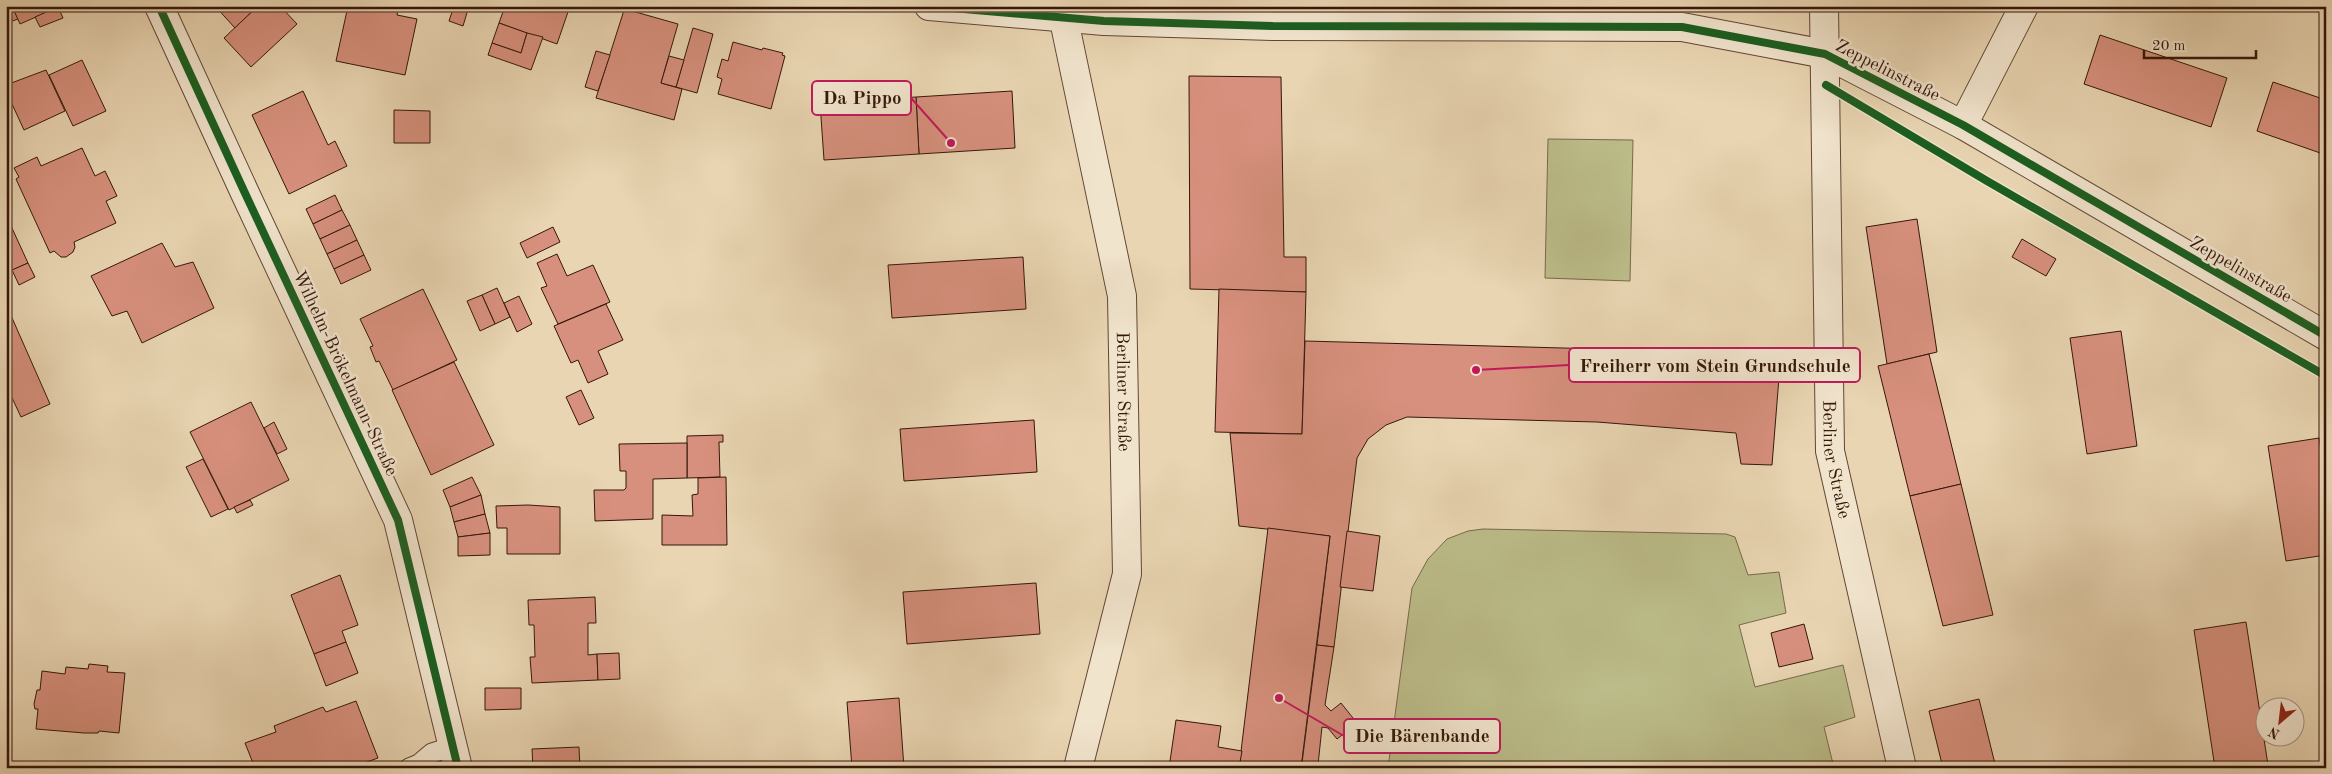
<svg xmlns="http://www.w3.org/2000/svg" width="2332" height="774" font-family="'Old Standard TT',serif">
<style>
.green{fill:#bbbc89;stroke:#78694a}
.building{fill:#d7907d;stroke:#35160a}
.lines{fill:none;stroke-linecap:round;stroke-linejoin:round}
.service-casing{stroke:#624634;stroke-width:21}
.minor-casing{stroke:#624634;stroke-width:30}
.tertiary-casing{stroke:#624634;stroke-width:30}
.service{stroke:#f1e4cd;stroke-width:19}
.minor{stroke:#f1e4cd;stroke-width:28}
.tertiary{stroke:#f1e4cd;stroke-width:28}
.cycleway-casing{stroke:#f1e4cd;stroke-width:11}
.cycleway{stroke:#1b5e20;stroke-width:8}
.labels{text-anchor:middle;stroke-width:5;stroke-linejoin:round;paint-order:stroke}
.street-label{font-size:18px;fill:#35160a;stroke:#f1e4cd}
.leader{fill:none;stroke:#c2185b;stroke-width:2}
.callout-dot{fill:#c2185b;stroke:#f1e4cd;stroke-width:2}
.callout{fill:#f1e4cd;stroke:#c2185b;stroke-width:2}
.callout-label{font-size:19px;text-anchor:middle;font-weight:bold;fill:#35160a}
</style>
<rect width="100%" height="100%" fill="#e9d5b2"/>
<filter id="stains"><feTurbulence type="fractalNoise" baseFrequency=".004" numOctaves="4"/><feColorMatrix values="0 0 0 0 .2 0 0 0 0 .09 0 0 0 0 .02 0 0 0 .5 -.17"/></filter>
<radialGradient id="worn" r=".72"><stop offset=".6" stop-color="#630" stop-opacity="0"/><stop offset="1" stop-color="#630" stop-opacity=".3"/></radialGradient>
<g class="green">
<path d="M1548,139L1633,140L1630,281L1545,278Z"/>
<path d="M1483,529L1726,534L1735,537L1748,575L1779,572L1786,613L1739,625L1755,687L1843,665L1855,717L1824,727L1834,768H1388L1412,588L1428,559L1447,539L1468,531Z"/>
</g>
<g class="building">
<path d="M6,6H12L18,19L7,23Z"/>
<path d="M12,6H61L20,24Z"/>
<path d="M215,6H258L235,28Z"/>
<path d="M258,6H280L297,24L251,67L224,38Z"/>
<path d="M348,6L367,9L368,6H399L397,15L417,19L405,75L336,61Z"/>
<path d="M454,6H469L463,26L449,21Z"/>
<path d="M505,6H570L557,44L499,23Z"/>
<path d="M58,7L63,18L40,27L35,17Z"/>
<path d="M625,7L632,10V11L678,24L661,83L682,89L674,120L596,98Z"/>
<path d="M499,23L527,33L521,53L492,43Z"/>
<path d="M693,28L713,34L697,93L676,87Z"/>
<path d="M527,33L543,37L531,70L488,55L492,43L521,53Z"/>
<path d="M2100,35L2227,78L2211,127L2084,84Z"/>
<path d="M733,42L762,50L763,48L783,53L782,55L785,56L771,109L718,94L722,79L717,77L722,59L728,61Z"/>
<path d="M596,51L610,55L598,91L585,87Z"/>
<path d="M669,56L684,60L676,87L661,83Z"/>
<path d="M82,60L106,111L73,126L49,75Z"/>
<path d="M46,70L65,111L24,130L6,91V85Z"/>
<path d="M1189,76L1281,77L1284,257H1306V292L1190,289Z"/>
<path d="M2273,82L2326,100V155L2257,131Z"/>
<path d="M303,91L328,145L335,141L347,166L289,194L252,115Z"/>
<path d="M1012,91L1015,148L919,154L916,97Z"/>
<path d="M916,97L919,154L824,160L820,103Z"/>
<path d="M394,110L430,111V143H394Z"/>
<path d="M82,148L95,176L105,171L117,196L106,201L116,223L74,242L75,247L73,252L66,257H61L54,251L50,253L16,179L19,177L14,168L37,157L41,166Z"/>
<path d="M335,195L342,210L313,224L306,209Z"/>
<path d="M342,210L350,225L320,239L313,224Z"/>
<path d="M6,215L28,263L6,273Z"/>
<path d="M1917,219L1937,352L1887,364L1866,227Z"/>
<path d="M350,225L357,240L327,254L320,239Z"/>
<path d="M553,227L560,242L527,258L520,243Z"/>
<path d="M2022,239L2056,259L2046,276L2012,257Z"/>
<path d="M357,240L364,255L334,269L327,254Z"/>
<path d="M162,243L175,267L193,262L214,308L142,343L127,311L112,316L91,276Z"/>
<path d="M557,254L567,276L593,265L610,302L558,324L541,288L547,286L537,263Z"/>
<path d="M364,255L371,270L341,284L334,269Z"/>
<path d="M1023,257L1026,309L892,318L888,265Z"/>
<path d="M28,263L35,277L19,285L12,270Z"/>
<path d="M497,288L510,317L495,324L482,295Z"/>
<path d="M423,289L457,360L393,390L379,361L376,362L370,347L373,346L360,319Z"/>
<path d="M1219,289L1306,292L1302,434L1215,432Z"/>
<path d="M482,295L495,324L480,331L467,301Z"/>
<path d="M519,296L532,324L517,332L504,303Z"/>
<path d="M606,304L623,340L598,351L608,374L588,383L578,360L571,363L554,326Z"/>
<path d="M9,311L50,404L21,417L6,385V312Z"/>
<path d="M2121,331L2137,446L2087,454L2070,338Z"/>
<path d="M1305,341L1600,349L1780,365L1772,465L1741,464L1736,433L1597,422L1407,417L1386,425L1368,439L1357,458L1334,647L1317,645L1330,536L1239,526L1230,433L1302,434Z"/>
<path d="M1929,354L1961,484L1910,496L1878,366Z"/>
<path d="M454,362L494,445L431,475L392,390Z"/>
<path d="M581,390L594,418L579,425L566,397Z"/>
<path d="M251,402L289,480L229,510L190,432Z"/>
<path d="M1034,420L1037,472L904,481L900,429Z"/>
<path d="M274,422L287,449L277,454L264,428Z"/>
<path d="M723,435V442H719L720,477L687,478V436Z"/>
<path d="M2319,438L2326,480V555L2286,561L2268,446Z"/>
<path d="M687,443V478L653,479V519L595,521L594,490H624L626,488V471H620L619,444Z"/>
<path d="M203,459L228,509L211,517L186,467Z"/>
<path d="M472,477L481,495L450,507L443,490Z"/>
<path d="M726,477L727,545H662V515L693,516L692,495L698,494V478Z"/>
<path d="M1961,484L1993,615L1943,626L1910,496Z"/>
<path d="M481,495L485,514L454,522L450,507Z"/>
<path d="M250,500L253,505L237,513L234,507Z"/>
<path d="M528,505L560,507V554H507V528H497L496,506Z"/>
<path d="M485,514L490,533L458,537L454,522Z"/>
<path d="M1268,528L1330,536L1301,768H1239Z"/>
<path d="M1347,531L1380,536L1373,591L1340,587Z"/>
<path d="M490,533V555L458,556V537Z"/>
<path d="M340,575L358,625L342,631L346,642L314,654L291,595Z"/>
<path d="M1036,583L1040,634L907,644L903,592Z"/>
<path d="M595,597L596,623H588V655L597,654L598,680L532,683L530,657H535L534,625H529L528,600Z"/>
<path d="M2246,622L2268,765L2251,768H2215L2194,630Z"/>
<path d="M1804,624L1813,659L1779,667L1771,633Z"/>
<path d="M346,642L358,673L326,686L314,654Z"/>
<path d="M1317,645L1334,647L1325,705L1331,711L1341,703L1357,723L1337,739L1328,728L1322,727L1318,765L1302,763Z"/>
<path d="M619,653L620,679L598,680L597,654Z"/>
<path d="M89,664L108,666L107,672L125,673L119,733L99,731L98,733H84L36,729L38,709H35L34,704L37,690H40L42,671L65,674L66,667L88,669Z"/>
<path d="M485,688H521V709L485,710Z"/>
<path d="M899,698L904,768H852L847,702Z"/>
<path d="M1979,699L1996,768H1943L1929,711Z"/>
<path d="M356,701L378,758L350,768H343L341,763L329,768H255L245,743L276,732L274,726L323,707L326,712Z"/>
<path d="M1176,720L1221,726L1218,747L1242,751L1239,768H1169Z"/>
<path d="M579,747L580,768H533L532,749Z"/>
</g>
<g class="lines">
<g class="service-casing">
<path id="service" d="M409,768L419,764L432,753L454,746"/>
</g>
<g class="minor-casing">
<g id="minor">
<path d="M159,6L244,191L398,520L458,768"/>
<path id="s1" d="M1061,6L1122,296L1127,574L1078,768"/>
<path id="s2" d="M1824,6L1830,451L1902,768"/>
<path d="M1963,125L2024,6"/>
</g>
</g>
<g class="tertiary-casing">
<path id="tertiary" d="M929,6L1104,21L1273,26L1682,27L1825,54L1963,125L2326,336"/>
</g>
<use href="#service" class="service"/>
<use href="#minor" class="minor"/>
<use href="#tertiary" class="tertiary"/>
<g class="cycleway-casing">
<g id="cycleway">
<path d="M159,6L244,191L398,520L458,768"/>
<path d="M929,6L1104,21L1273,26L1682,27L1825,54L1963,125L2326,336"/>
<path d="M1826,85L1987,181L2326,376"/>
</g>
</g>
<use href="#cycleway" class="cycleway"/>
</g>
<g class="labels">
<g class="street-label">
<text transform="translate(1888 70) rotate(27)" y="6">Zeppelinstraße</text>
<text transform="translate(2241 269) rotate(30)" y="6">Zeppelinstraße</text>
<text transform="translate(346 373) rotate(65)" y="6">Wilhelm-Brökelmann-Straße</text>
<text dy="6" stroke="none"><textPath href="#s1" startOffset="392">Berliner Straße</textPath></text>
<text dy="6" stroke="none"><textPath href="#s2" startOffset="454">Berliner Straße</textPath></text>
</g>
</g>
<path class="leader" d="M951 143L911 98M1476 370L1569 365M1279 698L1344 736"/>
<g class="callout-dot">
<circle cx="951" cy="143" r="5"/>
<circle cx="1476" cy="370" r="5"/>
<circle cx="1279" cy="698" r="5"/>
</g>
<g class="callout">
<rect x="812" y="81" width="99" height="34" rx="5"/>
<rect x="1569" y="348" width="291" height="34" rx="5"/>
<rect x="1344" y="719" width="156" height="34" rx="5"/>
</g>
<g class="callout-label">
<text x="862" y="104">Da Pippo</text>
<text x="1715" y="372">Freiherr vom Stein Grundschule</text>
<text x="1422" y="742">Die Bärenbande</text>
</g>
<rect width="2332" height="774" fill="none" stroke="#e9d5b2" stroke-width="25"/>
<rect x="8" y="8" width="2317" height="759" fill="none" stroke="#35160a" stroke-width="2.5"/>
<rect x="12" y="12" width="2307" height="749" fill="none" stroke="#35160a"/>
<g transform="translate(2280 722) rotate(208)"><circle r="24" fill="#f1e4cd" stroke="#a6927f"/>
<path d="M0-4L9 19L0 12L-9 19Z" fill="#8f2418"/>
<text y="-8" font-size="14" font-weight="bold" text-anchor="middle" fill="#35160a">N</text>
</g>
<path d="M2144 50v8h112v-8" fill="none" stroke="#35160a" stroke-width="2.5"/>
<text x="2152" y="50" font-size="15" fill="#35160a" stroke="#f1e4cd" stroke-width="4" paint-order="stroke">20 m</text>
<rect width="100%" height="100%" filter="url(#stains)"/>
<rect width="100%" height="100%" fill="url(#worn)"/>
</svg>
